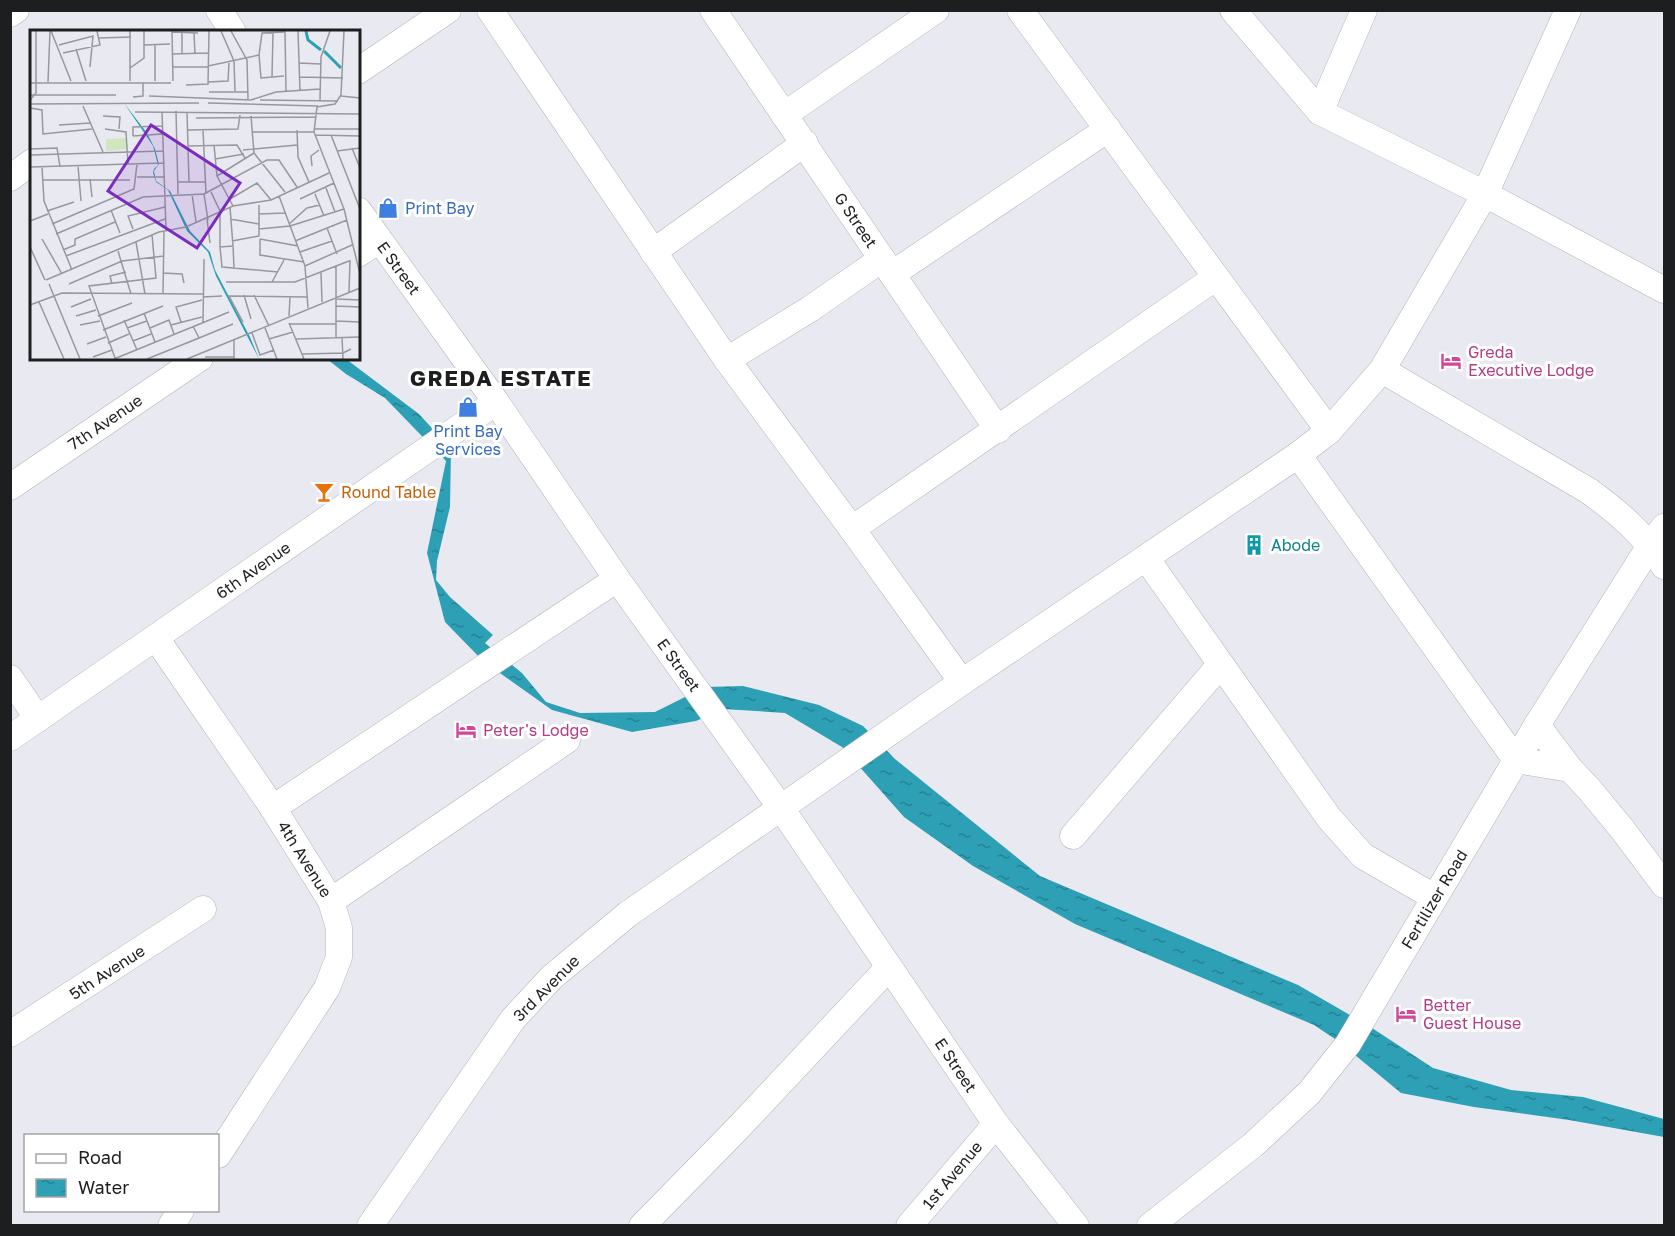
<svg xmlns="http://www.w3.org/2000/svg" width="1675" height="1236" font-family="'Golos Text',sans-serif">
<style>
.water{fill:url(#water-ripples)}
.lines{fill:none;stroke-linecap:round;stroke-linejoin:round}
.minor-casing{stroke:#b2b3ba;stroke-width:27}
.minor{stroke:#fff;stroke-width:26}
.labels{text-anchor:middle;stroke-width:6;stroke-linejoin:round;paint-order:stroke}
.shop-label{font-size:16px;fill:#366cbe;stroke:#fff;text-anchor:start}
.street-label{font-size:16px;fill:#1d1e20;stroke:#fff}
.hotel-label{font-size:16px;fill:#b23c85;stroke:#fff;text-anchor:start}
.food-label{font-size:16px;fill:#c56008;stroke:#fff;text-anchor:start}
.culture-label{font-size:16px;fill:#0d838f;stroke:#fff;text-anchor:start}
.district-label{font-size:22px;font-weight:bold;letter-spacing:1.5px;fill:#1d1e20;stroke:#fff}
.inset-river{fill:none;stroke:#2da0b5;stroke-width:3}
.inset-road{fill:none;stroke:#97989d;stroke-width:1.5}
.view{fill:#7b2cbf;fill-opacity:0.15;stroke:#7b2cbf;stroke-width:3}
.inset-edge{fill:none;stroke:#1d1e20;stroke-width:3}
</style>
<defs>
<pattern id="water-ripples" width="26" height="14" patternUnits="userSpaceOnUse" patternTransform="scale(1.5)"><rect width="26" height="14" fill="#2da0b5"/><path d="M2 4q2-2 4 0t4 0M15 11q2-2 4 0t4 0" fill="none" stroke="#268293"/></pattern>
</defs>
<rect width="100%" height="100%" fill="#e9eaf1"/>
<path class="water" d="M327,359H346L419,414L451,449L450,507L437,561L436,580L450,597L493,635L485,643L522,673L546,702L580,713L655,712L705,687L743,686L819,705L863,726L895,759L1040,876L1298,985L1369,1026L1433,1068L1511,1090L1583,1097L1664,1119V1137L1569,1120L1474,1107L1401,1093L1338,1041L1314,1025L1075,924L973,866L904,817L842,747L785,713L724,709L696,721L632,732L552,710L483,661L445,622L427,553L446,461L385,398L346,374Z"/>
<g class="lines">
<g class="minor-casing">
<g id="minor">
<path d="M219,10L233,32"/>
<path d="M490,10L727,360L852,529L962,682"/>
<path d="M713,10L998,430"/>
<path d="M1020,10L1329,431"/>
<path d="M1233,10L1320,112L1485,194L1664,290"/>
<path d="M1568,10L1485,194L1382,370L1329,431L1298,455L1516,760L1570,769"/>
<path d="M10,14L16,10"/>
<path d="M358,71L448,10"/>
<path d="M1320,112L1364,10"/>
<path d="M784,115L936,10"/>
<path d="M10,178L32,162"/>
<path d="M358,210L496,402L617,579L781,808L996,1124L1076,1226"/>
<path d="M653,252L805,143"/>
<path d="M358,254L379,240"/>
<path d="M892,274L1108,129"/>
<path d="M727,360L810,309L882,259"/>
<path d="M1382,370L1589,491C1619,513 1645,535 1664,566"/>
<path d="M10,487L200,358"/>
<path d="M852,529L1215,278"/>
<path d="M1146,558L1329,818L1363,856L1434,897"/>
<path d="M156,638L273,808L331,901L339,928V957L327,988L218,1155"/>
<path d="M10,678L38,719"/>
<path d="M1537,725L1570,769L1589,789L1622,829L1664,885"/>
<path d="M10,738L496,402"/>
<path d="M273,808L617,579"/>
<path d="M1073,836L1220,665"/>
<path d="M331,901L567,740"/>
<path d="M10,1034L203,909"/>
<path d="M171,1226L181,1210"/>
<path d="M370,1226L513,1019L552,977L628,914L962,682L1298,455"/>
<path d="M642,1226L738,1128L889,967"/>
<path d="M909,1226L996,1124"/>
<path d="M1150,1226L1253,1145L1309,1093L1348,1044L1537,725L1651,544L1664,527"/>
</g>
</g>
<use href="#minor" class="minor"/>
</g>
<defs>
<g id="shop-bare" transform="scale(1.62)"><path d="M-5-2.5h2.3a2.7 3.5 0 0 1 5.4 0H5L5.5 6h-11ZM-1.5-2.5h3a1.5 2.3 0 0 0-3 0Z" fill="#3f7fe0" stroke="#fff" stroke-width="2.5" paint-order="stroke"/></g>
<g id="hotel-bare" transform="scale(1.62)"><path d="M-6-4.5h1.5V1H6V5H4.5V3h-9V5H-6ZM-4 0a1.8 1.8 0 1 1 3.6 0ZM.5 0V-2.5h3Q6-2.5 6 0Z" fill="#d1479c" stroke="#fff" stroke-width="2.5" paint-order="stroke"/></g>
<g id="bar-bare" transform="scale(1.62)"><path d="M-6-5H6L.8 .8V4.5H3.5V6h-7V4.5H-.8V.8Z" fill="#e8710a" stroke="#fff" stroke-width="2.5" paint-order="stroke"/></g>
<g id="building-bare" transform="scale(1.62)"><path d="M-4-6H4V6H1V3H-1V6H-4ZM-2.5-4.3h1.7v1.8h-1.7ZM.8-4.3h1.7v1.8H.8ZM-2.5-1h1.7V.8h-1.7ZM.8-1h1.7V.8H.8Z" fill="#0f9aa8" stroke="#fff" stroke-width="2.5" paint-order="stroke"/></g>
</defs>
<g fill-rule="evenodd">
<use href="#shop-bare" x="388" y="208"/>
<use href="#hotel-bare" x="1451" y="361"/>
<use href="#shop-bare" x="468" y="407"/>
<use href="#bar-bare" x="324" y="492"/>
<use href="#building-bare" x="1254" y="545"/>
<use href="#hotel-bare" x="466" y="730"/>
<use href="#hotel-bare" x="1406" y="1014"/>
</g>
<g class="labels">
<g class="shop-label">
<text x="405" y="214">Print Bay</text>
<text x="468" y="437" text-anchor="middle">Print Bay<tspan x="468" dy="18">Services</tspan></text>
</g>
<g class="street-label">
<text transform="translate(856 220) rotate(56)" y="6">G Street</text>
<text transform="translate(399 268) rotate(54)" y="6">E Street</text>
<text transform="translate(105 422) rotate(-34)" y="6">7th Avenue</text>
<text transform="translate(253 570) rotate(-35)" y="6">6th Avenue</text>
<text transform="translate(679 665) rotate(54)" y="6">E Street</text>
<text transform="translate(305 859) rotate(58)" y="6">4th Avenue</text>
<text transform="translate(1434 899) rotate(-59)" y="6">Fertilizer Road</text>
<text transform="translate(107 972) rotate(-33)" y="6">5th Avenue</text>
<text transform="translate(546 988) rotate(-45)" y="6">3rd Avenue</text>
<text transform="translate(956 1065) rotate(56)" y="6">E Street</text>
<text transform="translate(952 1175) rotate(-50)" y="6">1st Avenue</text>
</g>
<g class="hotel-label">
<text x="1468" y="358">Greda<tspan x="1468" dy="18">Executive Lodge</tspan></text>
<text x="483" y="736">Peter's Lodge</text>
<text x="1423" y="1011">Better<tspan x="1423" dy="18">Guest House</tspan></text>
</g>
<g class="food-label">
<text x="341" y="498">Round Table</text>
</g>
<g class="culture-label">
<text x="1271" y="551">Abode</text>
</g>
<g class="district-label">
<text x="501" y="386">GREDA ESTATE</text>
</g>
</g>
<g transform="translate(30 30)">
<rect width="330" height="330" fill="#e9eaf1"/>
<path d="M96,108V119L76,121V109Z" fill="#cee7bd"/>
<path d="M94,73L117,103L125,119L129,134L124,141L126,151L140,161L160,201L180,222L185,240L220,307L229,329L186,246L178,222L157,201L138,160L126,152L123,143L124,139L128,135L123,116Z" fill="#2da0b5"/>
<path class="inset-river" d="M276,1L278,10L291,20M294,21L311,38"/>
<path class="inset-road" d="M21,1L41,51M142,1L143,51M191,1L204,31L205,61M201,1L217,30L218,69M255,1L256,61M268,1L270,61M314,1L311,65L305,74L287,77L284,102L314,179L330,244M142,2L168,3M152,3V24M164,3L165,24M69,8L101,7M125,14V51M29,15L63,6L60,37M114,15L140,14M46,19L56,51M33,23L70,15L67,1M142,24L178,23M269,33L291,34M178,36L229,25M143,37H178M100,38L114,28V1M254,46L231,48L229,25L232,3L254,2M242,47L243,2M270,47L313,48M100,51V1M18,52L20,1M178,52L198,51L199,33M0,53H141M156,55L178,54L179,1M179,62H218M0,65H86M119,66L221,70L246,62L290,59M311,66L330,68M103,67L113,66V53M0,70L6,63V1M230,70L308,71M290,70L291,27L300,1M178,73L288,76M0,74L169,73M53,76L73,122M0,78L12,80L13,104L62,99M146,81L148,164M105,82L330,84M132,82L136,200M157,82L159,152M73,86L90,87L89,99M221,86L224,123L255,162M166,88L286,87M29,95L60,93M75,99L96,102L98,134M284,99H330M158,100L208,99L210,85M173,100L176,164M267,100L268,127L279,152M223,102H284M285,105L330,106M301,105L330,179M103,106V97L132,96M103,106L132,104M184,115L187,146L203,176M158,116L207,115L215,128M322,118L330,138M0,119L27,118L30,137M213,120L267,115M307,121L330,118M0,125L133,121M185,129L214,124M48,136L51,171M282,136L281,126L289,120M0,137L133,133M12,137L14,171L42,240M187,146L224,123M107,147H134M60,149L62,167M12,150H100M148,152H176M296,158L305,182M181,162L190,181V217L203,216L200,177M162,164L166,192M285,164L294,186M249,166L275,236L278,278M200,169L227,153L241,170M270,169L304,153M81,180L90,203M17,181L44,172M229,184L255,183M177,189L180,213M200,189L229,194M178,190L174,164L237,130H249L267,157M0,191L18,184M22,194L104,159L107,134M259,194L277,178L290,175M260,196L314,179M297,198L307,224M103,199L98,186L135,177M229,199L260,196M26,204L113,167L174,164M12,209L32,244M230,209V225L274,232M230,209L268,216M202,211L229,206V175M265,211L317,190M106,212L115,264M203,216L204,238M0,217L15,250M190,217L192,237L248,242M33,220L45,215V209L85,192M88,221L101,264M270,222L302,211M36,226L135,189M275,236L322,215M306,236V308M291,242L292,272M133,243L152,244L154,253M16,250L129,202L156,197L203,176L241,170L299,143M196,252H265L319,231M242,252L254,230M19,254L50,329M39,254L92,231L134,226M82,254L80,246L96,242M319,262L320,230M133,264L134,201M214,265L221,289M224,265L239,296M173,267L192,266M307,269L330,270M9,272L34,329M0,275L32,263L173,264M306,276L330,277M41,277L61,269M114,283L125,312M46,286L66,280M68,286L102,273M259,286L260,267M94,290L107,320M306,291L330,292M151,292L146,277L172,270M173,292L174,229M213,292L199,266L277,267M259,293L274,329M260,294H306M50,295L70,291M141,295L172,287M97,298L117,291M120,298L139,290L144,304M235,298L247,329M73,300L133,276M222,303L230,325L244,320M312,307L313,329M169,308L203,294M239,309L263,302M266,309L330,307M204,310V329M103,311L121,304M78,313L99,304M57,314L76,307M272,324L313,323L321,319M63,327L82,320M175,327H204M85,328L59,256L126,248L122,205M84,329L199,282M117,329L169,308L163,296M157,329L330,258"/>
<path class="view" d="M121,95L210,153L167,218L78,161Z"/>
<rect width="330" height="330" class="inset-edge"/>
</g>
<rect width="1675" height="1236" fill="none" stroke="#1d1e20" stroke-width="24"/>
<rect x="24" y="1134" width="195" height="78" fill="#ffffff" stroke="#a5a5a6" stroke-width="1.5"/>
<rect x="36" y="1154" width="30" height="9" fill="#ffffff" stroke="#a5a5a6" stroke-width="1.5"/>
<text x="78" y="1164" font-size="18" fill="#1d1e20">Road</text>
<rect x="36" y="1179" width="30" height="18" fill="url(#water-ripples)" stroke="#a5a5a6" stroke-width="1.5"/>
<text x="78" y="1194" font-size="18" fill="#1d1e20">Water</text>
</svg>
